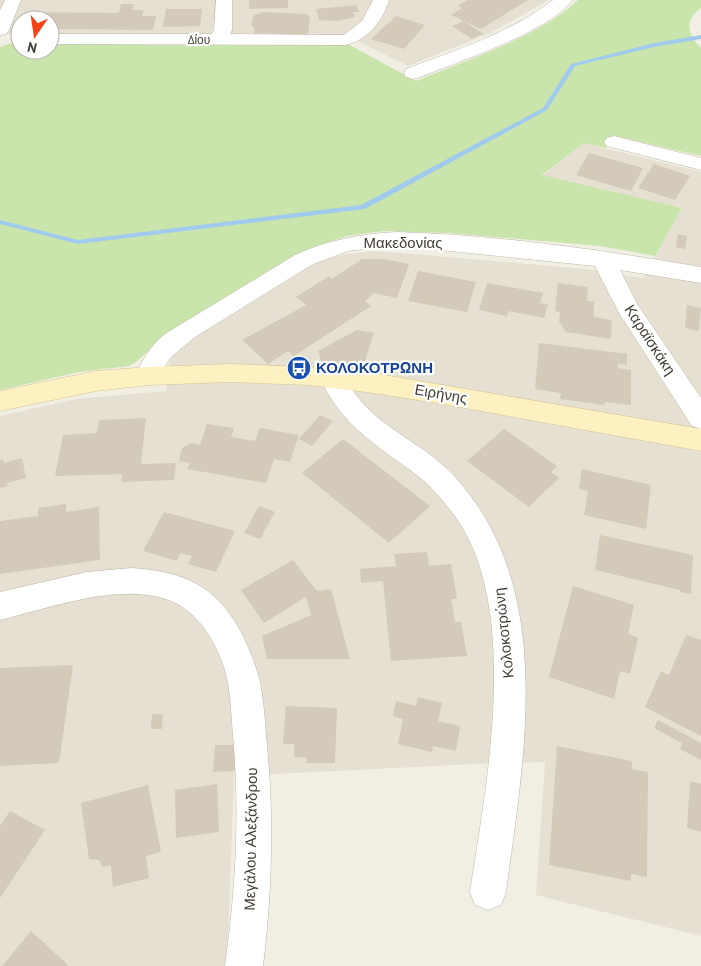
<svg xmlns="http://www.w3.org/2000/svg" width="701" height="966" font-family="'PT Sans',sans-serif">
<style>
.residential{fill:#e5e0d2}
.green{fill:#c9e5ac}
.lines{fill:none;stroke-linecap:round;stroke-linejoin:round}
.stream{fill:#a0cbee;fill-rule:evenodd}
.building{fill:#d3cab9}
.street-casing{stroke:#bfb9a9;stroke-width:1}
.secondary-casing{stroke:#d1c394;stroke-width:1}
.street{fill:#fff;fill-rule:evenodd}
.secondary{fill:#fdf1c1;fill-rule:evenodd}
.labels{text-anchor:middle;stroke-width:4.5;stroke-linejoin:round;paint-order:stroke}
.far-street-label{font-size:12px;fill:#433e34;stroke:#fff}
.street-label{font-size:15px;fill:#433e34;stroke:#fff}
.transit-label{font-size:15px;font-weight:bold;fill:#164399;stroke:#fff;text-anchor:start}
</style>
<rect width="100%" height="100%" fill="#f1eee3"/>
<g class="residential">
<path d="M0,0H549L490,33L408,66L347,36L50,34V20H20V34H0Z"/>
<path d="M584,143L701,172V936L536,895L545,762L473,764L234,776L227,966H0V416L77,399L166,391L170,357L177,347L309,267L322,260L347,254L373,251L413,254L597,270L643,278L682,208L542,176Z"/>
</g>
<path class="green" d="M578,0H701V8C684,20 687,34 701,48V156L611,135L606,148L584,143L542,175L682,208L655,256L600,246L449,233L383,231L347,236L311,248L238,289L168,333L136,362L129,366L79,372L0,390V47L12,43H20V50H50V43L348,44L416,81C464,61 541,36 578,0Z"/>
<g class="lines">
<path class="stream" d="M701,35V39L654,47L575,66L547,110L365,209L78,244L0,224V220L78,240L361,205L543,108L571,64L654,43Z"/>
</g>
<g class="building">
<path d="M249,0H288V8L249,9Z"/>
<path d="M468,0H528L481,29L451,15L462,8L458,6Z"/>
<path d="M121,4H134L132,10H144L142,16H156L153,30L50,29V20H25L28,12L119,13Z"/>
<path d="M356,5L359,12H353L355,17L337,21L319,20L316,9Z"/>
<path d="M166,9H202L200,26L163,27Z"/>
<path d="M261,12L307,14L310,17L308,35L254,33V27L251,26L254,14H260Z"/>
<path d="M396,16L425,25L404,49L371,39Z"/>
<path d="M464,21L483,34L472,39L452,26Z"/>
<path d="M589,153L643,168L631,191L576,175Z"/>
<path d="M654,164L690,176L675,200L638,188Z"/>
<path d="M678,234L687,236L685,249L676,247Z"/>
<path d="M362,259H384L409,264L397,298L374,293L365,301L371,306L294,356L288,351L268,364L242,340L306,305L296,297L329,276L332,279Z"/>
<path d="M418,271L476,282L467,312L408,301Z"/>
<path d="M487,283L543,293L540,303L548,305L544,318L508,311L507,316L479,310Z"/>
<path d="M558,283L588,287L587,301H594V317L612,320L611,339L566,332L559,321L560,312L555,311Z"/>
<path d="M687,305L701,308L699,331L685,328Z"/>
<path d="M357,330L374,333L362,370L323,367L318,351Z"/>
<path d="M539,343L627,354V365L618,363V368L631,370V405L605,402L604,405L560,399L561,393L535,389Z"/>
<path d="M320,415L333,421L312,446L299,439Z"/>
<path d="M146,418L141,464L176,463L174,480L121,482L122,474L55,476L63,435L97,433L99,420Z"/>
<path d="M207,424L234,428L231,437L255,441L260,428L299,435L290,462L274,459L266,483L187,469L190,463L179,461L182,448L191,443L200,445Z"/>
<path d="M504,429L557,466L551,472L559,478L529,507L467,461Z"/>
<path d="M343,439L430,506L389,543L302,473Z"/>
<path d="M22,458L26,478L7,483L8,486L0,488V460L3,459L4,463Z"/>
<path d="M582,469L651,485L646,529L584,515L588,491L579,489Z"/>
<path d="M66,504V512L99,507L100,560L0,574V521L38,516V508Z"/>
<path d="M259,506L275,512L260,539L244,533Z"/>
<path d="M164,512L235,531L216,572L188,564L192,556L180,553L177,561L143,551Z"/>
<path d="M600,535L693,555L691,594L680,592V590L595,570Z"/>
<path d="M427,552L429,566L451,564L457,599H451L455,622H461L467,656L391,661L383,581L361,583L360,569L396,566L394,554Z"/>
<path d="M293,560L317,591L331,589L350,659H267L262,636L311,615L306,597L264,623L241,590Z"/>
<path d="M573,586L634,605L628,634L638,638L630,674L620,671L614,699L549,677Z"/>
<path d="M686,635L701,640V736L645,707L661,671L669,675Z"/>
<path d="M73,665L59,763L0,766V668Z"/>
<path d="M418,697L442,703L438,721L460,726L456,751L433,746L432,752L398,744L403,719L393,716L396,701L416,706Z"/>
<path d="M286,706L337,708L335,763H306L307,758L294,757V744H283Z"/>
<path d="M152,714H163L162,729H151Z"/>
<path d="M658,720L701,743V760L680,749L682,743L654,728Z"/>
<path d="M215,745H237L235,771L213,772Z"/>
<path d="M557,746L632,761V769L648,772L647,877L631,874V881L549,865Z"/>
<path d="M690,781L701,784V832L687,828Z"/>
<path d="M217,784L219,832L176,838L175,790Z"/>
<path d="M148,785L161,852L146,856L149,878L113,887L111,865L103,867L99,860L89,859L81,803Z"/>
<path d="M10,811L45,830L0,898V826Z"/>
<path d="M31,931L69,966H2Z"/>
</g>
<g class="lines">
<g class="street-casing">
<g id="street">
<path d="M5,0H21L9,30L6,34L0,35V10Z"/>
<path d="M216,0H232V30L230,34L344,35L362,21L373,0H389C382,22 368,40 345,45L50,44V34H212L214,30Z"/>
<path d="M553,0H572C551,31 457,62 420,77L413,79L406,77L404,73L406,69C457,50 510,33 553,0Z"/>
<path d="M614,136L701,158V170L607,146L604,142L607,138Z"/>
<path d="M397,232C499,235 601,250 701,267V283L620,270L637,304L701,398V429L692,426L619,313L595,266L421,248H372L348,251L311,265L195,337L172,356L166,364L158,383L149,385L140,383L136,376C142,359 151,346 165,334L295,255C328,240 360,234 397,232Z"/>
<path d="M333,369L342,371C348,382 352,391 360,400C386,431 427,446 454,476C557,588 524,755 506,892L501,905L488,910L475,905L470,892C486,788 518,626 464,530C456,517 445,502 434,491C424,479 409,469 396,460C363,436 338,417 320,378L324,371Z"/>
<path d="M132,568C159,570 188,575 210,593C235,613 250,647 259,678C264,700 265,723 267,746C274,819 272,892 263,966H225C236,889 240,812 233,735C231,711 231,687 223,664C214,639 197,611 171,601C122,581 50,608 0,620V592L87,572Z"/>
</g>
</g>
<g class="secondary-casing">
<path id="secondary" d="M231,364L308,367L366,372L701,429V451L437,403L366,392L308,385L231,382L149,385L96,391L0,411V391L96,371L149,367Z"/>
</g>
<use href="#street" class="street"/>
<use href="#secondary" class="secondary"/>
</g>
<defs>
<g id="bus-disc" transform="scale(1.25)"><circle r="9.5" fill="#1a4fb4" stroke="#fff"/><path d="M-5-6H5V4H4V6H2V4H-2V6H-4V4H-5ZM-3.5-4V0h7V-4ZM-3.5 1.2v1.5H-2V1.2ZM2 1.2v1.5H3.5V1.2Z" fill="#fff"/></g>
</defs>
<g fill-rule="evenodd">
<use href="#bus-disc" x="299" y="368"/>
</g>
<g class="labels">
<g class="far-street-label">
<text x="199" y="44">Δίου</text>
</g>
<g class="street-label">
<text x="403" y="248">Μακεδονίας</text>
<text transform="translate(650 340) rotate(57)" y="5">Καραϊσκάκη</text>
<text transform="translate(441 394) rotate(10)" y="5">Ειρήνης</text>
<text transform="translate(504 633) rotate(-96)" y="5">Κολοκοτρώνη</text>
<text transform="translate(251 839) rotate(-89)" y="5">Μεγάλου Αλεξάνδρου</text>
</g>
<g class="transit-label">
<text x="316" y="373">ΚΟΛΟΚΟΤΡΩΝΗ</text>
</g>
</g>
<g transform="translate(35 35) rotate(193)"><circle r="24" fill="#ffffff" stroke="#b4b2ae"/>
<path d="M0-4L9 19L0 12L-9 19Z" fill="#f54216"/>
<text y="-8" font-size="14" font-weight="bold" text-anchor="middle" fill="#433e34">N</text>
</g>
</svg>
